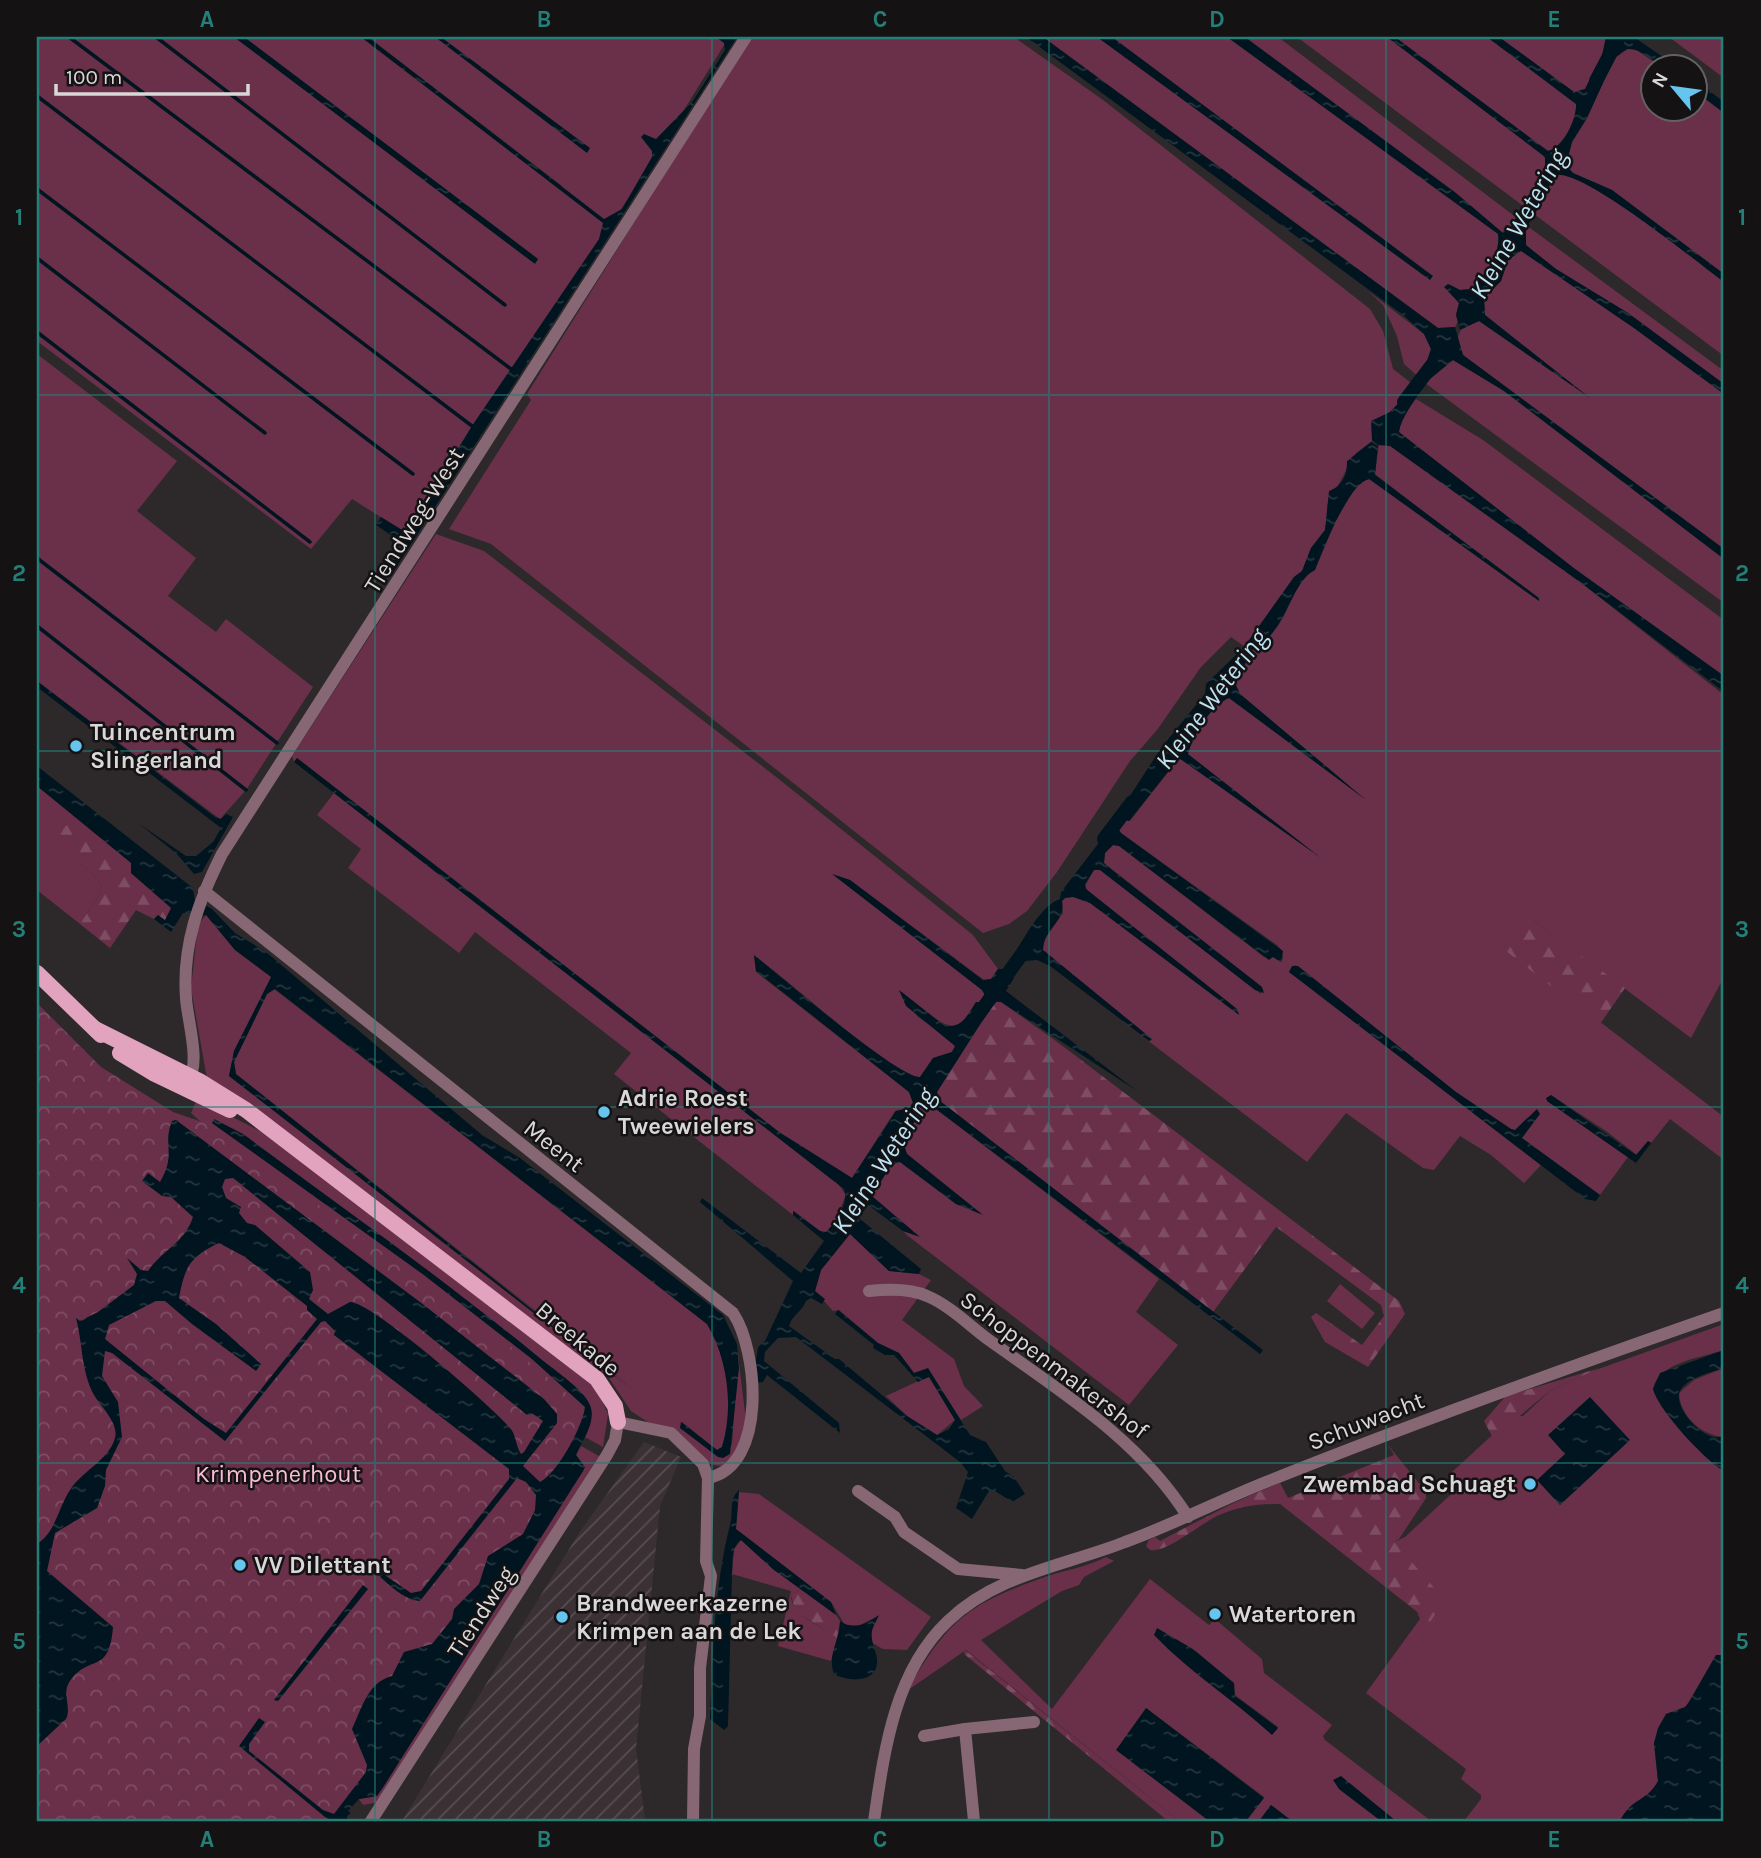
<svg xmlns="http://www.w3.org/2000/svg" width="1761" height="1858" font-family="Karla,sans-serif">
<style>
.industrial{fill:url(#industrial-furrows)}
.green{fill:#6a304a;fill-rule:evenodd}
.forest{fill:url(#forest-firs)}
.park{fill:url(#park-crowns)}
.water{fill:url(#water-ripples);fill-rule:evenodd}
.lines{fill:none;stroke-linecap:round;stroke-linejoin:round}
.stream{stroke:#00151f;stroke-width:3.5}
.canal{stroke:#00151f;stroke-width:14}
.minor{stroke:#866773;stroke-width:12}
.major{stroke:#e1a3bd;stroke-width:16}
.grid{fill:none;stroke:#238079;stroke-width:2;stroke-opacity:0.55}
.poi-dot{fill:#65c5ee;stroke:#141213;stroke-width:2.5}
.labels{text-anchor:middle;stroke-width:5;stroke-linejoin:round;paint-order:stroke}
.street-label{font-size:24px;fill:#d9d7d8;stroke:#141213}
.poi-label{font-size:24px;font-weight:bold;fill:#d9d7d8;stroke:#141213;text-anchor:start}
.park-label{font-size:24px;fill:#f8bdd5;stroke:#141213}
.water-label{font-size:26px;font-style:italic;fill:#bae2f5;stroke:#141213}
.neatline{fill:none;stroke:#238079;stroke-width:2.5}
.grid-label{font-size:23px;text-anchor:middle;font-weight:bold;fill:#238079}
</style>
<defs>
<pattern id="industrial-furrows" width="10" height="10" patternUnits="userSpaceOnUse" patternTransform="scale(1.75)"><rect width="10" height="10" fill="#3b3134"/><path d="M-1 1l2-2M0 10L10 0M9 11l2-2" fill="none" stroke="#574e51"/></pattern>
<pattern id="forest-firs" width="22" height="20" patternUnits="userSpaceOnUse" patternTransform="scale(1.75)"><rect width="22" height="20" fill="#6a304a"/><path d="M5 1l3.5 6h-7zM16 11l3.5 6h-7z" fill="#7f4d63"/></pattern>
<pattern id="park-crowns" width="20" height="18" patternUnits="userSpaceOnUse" patternTransform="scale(1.75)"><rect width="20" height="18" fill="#6a304a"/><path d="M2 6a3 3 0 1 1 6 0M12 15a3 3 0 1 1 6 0" fill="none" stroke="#7f4d63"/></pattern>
<pattern id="water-ripples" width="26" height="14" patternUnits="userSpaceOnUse" patternTransform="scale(1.75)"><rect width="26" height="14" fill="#00151f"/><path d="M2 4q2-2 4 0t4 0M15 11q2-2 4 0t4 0" fill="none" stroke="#25363f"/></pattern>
</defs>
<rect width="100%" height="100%" fill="#2d292a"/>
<path class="industrial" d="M644,1442L681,1457L660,1506L636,1748L645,1821H402L579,1533Z"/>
<g class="green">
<path d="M37,37H234L535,263L538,259L244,37H361L562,190V186L368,37H729L637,186L472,426L406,533L352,499L311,549L37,341Z"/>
<path d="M750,37H1014L1103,100L1370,309L1383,331L1393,369L1415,386L1390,412L1371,442L1356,453L1327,505L1329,512L1325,530L1311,548L1302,571L1294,577L1246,647C1294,636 1284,585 1315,570L1336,520L1354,490L1363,481L1370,479L1539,601L1375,474L1379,443L1390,445L1580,582L1724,695V977L1691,1038L1530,918L1556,988L1724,1117V1160L1670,1119L1651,1143L1648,1141L1637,1155L1606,1131L1551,1095L1547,1101L1628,1157L1600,1195L1522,1138L1528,1117L1515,1130L1511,1129L1456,1092L1295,965L1289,972L1541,1165L1524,1183L1491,1155L1460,1136L1434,1170L1423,1168L1346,1113L1307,1162L1050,966L1149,1041L1152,1040L1043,950L1045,937L1063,913L1062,901L1065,898L1073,896L1090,903L1239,1014L1237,1009L1089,893L1085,886L1094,870H1100L1261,994L1262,987L1104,863L1105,853L1113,845L1119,846L1264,957H1273L1281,962L1283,958L1282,951L1277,945L1121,833L1114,823L1110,824L1119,813L1120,818L1130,821L1179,758L1299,842L1187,754C1193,736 1210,705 1229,698L1352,788L1240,694L1235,684L1245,666L1247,655L1242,652L1245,647L1231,637L1201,667L1157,730L1130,761L1057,872L1027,911L1009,924L983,933L491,544L449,529L531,400L527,394Z"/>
<path d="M1043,37H1278L1521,221L1515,228L1498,233C1501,255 1485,274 1471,289L1460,290L1449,284L1459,303L1456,315L1458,321L1455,327L1438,328Z"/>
<path d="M1297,37H1387L1539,150L1547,161L1534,194L1540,201L1556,175C1585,170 1696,261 1724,282V356Z"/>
<path d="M1395,37H1487L1576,104C1577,119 1563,148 1548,151L1538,145Z"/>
<path d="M1499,37H1606L1602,56C1614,63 1617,55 1628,49H1635L1660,66H1652V108H1694L1695,91L1724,113V274L1612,190L1573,173L1566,165L1572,142L1587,118L1608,72L1598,63L1585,89L1574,92Z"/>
<path d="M1669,37H1724V78Z"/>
<path d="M1526,225L1724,371V384L1628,313L1556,269L1525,245Z"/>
<path d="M1521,250L1634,328L1724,394V549L1463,355L1457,340L1461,329L1479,321L1571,384L1485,315L1484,298L1501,281L1508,260Z"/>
<path d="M1368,291L1424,334L1431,349L1421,379L1404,364L1397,336L1383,305Z"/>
<path d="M37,354L177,461L137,511L196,558L168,596L216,632L226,619L313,687L246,790L220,819L37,681Z"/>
<path d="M1453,360L1504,391L1724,559V603L1425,383Z"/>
<path d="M1416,399L1483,440L1724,620V676L1575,569L1398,432L1400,418Z"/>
<path d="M436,534L484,551L780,780L973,935L998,969L991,979L984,980L850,880L835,875L982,990L986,998L983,1003L976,1002C971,1010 966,1020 959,1024C945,1034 913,999 900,991L918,1017L945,1035L955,1046L952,1052L933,1058L920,1077C893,1078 785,975 754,956L756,972L909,1092L913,1102L909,1108L895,1111L852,1178L779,1132L297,758L294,762L292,756Z"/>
<path d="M37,786L76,816L50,842L92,873L101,884L99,895L80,924L37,890Z"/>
<path d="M334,793L839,1185L846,1195L834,1224L826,1232L820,1231L794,1211L793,1215L614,1074L631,1053L475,932L459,953L348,868L361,849L317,815Z"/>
<path d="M206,915L235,950L272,977L234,1051L229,1076L634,1389L236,1074L234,1062L267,994L274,989L707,1324C728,1359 734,1408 722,1447L717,1450L682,1422L680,1428L723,1458L732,1444L738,1355L746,1421L739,1450L722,1466L713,1465L631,1411L609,1378L327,1164L207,1079L191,988L198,925Z"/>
<path d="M197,1099L262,1132L597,1389L608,1414L603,1447L585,1437C595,1411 591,1403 571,1385L435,1276L243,1134L212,1123L424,1275L532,1359L585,1407L584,1418L203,1124L191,1113Z"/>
<path d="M932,1106L1159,1279L1136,1312L1178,1345L1129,1405L908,1236L903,1231L917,1236L871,1196L890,1166L900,1162L956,1204L980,1213L907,1154L902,1141L916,1118L914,1112L918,1107Z"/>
<path d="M850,1234L889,1271L919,1274L931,1280L902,1320L954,1359L964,1386L983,1406L961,1420L928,1369L914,1373L899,1353L878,1343L839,1310L833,1311L815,1291L821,1270Z"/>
<path d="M1340,1284L1375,1313L1362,1329L1327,1301Z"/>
<path d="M1724,1324V1350C1703,1357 1657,1363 1653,1389C1659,1411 1705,1460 1724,1471V1655H1716L1686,1707L1666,1714L1654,1743L1658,1781C1647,1802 1632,1797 1620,1821H1464L1481,1799V1795L1461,1779L1466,1769L1366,1693L1420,1619L1417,1612L1430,1621L1394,1542L1405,1537L1461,1485L1452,1472L1513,1416H1523L1551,1390L1593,1371Z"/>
<path d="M1724,1368V1437C1703,1436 1680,1417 1679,1393L1694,1380Z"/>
<path d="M929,1376L955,1420L937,1435L907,1416L886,1396Z"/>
<path d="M581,1446L599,1456L379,1802L363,1805L359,1799L377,1796L583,1471L584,1467L576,1455Z"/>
<path d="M739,1492L759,1494L931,1617L907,1650L883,1649L872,1643L871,1632L878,1616L860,1625H845L831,1602L736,1529Z"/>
<path d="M741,1540L774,1570L803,1588L791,1595C790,1615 822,1626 837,1638L831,1661L778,1646L791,1591L732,1574L734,1549Z"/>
<path d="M1106,1557L1114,1561L1084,1577L1079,1585L1062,1591L981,1640L1052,1709L1150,1579L1209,1625L1215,1619L1262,1659L1264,1673L1332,1725L1323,1736L1325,1740L1431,1821H1396L1340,1776L1339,1789L1381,1821H1292L1271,1805L1259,1821H1246L1264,1797L1146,1708L1171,1791L1209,1821H1179L966,1650L908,1690C947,1620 970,1603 1045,1577C1065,1570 1087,1567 1106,1557ZM1228,1695H1235L1278,1727L1272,1734Z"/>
</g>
<g class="forest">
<path d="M76,816L132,863L131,873L172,908L165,921L158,915L154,919L136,910L110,948L80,924L99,895L101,884L92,873L49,842Z"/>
<path d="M1530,918L1625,988L1600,1024L1506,951Z"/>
<path d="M989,1001L1001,1002L1056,1041L1399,1301L1405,1314L1368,1367L1325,1342L1311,1317L1316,1313L1362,1345L1384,1316L1381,1305L1276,1227L1213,1312L940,1101L937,1092L988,1012Z"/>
<path d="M1600,1368L1551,1390L1493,1438L1484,1421L1506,1396Z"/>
<path d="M1388,1445L1426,1492V1498L1399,1539L1394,1542L1445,1600L1430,1622L1280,1504C1257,1504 1239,1506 1217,1516C1200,1524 1167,1553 1150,1550L1146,1546L1149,1540L1155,1537L1160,1541C1200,1520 1238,1499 1280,1483L1288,1498L1394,1455Z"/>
<path d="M803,1588L836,1615L840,1621L837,1638L795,1611L791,1595Z"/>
<path d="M965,1650L1179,1821H1168L964,1654Z"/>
</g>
<path class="park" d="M37,1003L101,1067L173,1112L208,1124L511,1347L569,1395L586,1421L563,1476L341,1821H37Z"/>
<g class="water">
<path d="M234,37H244L538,259L535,264Z"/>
<path d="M361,37H368L604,219L622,209L652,157V151L641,137L644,134L656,139L693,101L725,50L724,43L716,37H737L392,574L388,571L404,544L376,525L381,517L407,533L472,426L599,239L603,223Z"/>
<path d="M435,37H441L590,148L587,153Z"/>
<path d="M1026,37H1043L1438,328L1455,327L1463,355L1724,549V559L1504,391L1453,360L1425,383L1421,379L1431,349L1424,334L1403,315Z"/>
<path d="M1097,37H1112L1433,276L1430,280Z"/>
<path d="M1227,37H1245L1456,193L1503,233L1521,221L1526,225V245L1556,269L1628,313L1724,384V394L1634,328L1521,251L1508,260L1501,281L1484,298L1485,315L1590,398L1479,321L1460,330L1456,315L1459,303L1444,287L1448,284L1460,290L1471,289C1485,274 1501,255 1498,234Z"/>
<path d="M1387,37H1395L1548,151C1563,148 1577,119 1576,104L1487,37H1499L1574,92L1585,89L1598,63L1606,65L1608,72L1587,118L1572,142L1566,165L1573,173L1612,190L1724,274V282C1697,262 1583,169 1556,175L1537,206L1531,205L1545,171V157Z"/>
<path d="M1606,37H1634L1676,66C1651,67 1646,48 1627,49C1617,55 1614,63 1602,56Z"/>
<path d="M1695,80L1724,102V113L1695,91Z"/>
<path d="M1415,386L1420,389C1413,406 1402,415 1399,432L1575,569L1724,676V692L1580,582L1390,446L1378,445L1372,440L1371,421L1390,412Z"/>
<path d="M1371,442L1378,446L1375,475L1539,598V601L1369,479C1348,484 1323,550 1315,570C1290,582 1286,636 1250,651L1245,647L1249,640L1294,577L1302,571L1311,548L1325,530L1329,491C1343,486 1347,474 1347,461Z"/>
<path d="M1239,652L1248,658L1235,683L1240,694L1366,800L1229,698C1211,705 1193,736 1188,754L1321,858L1179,758L1129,821L1120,818L1119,813L1161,748L1205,694L1206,684Z"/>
<path d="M37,681L215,817L221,819L226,814L233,817L202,872L194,874L176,853L138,823L186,856H196L213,842L221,828L37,687Z"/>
<path d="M297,758L779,1132L852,1178L896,1111L909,1108L913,1103L909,1092L756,971L754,955C779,975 898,1078 920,1077L933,1058L952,1052L955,1046L906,1006L899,990L945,1026C962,1028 967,1016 976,1002L983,1003L988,1012L937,1092L940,1101L1263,1350L1260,1354L932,1106L924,1109L918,1107L914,1112L917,1118L902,1140L907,1154L983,1215L956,1204L900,1162H893L872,1196L920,1237L903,1231L868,1205L859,1218L921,1269L919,1274L889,1271L850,1234L821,1270L815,1291L825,1299L822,1304L811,1298L806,1301C802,1312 792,1315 789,1326L835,1359H839L907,1416L937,1435L949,1429L955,1420L929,1377L918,1382L894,1355H885L873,1348L874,1345L835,1314L838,1310L878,1343L899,1353L914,1373L928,1368L970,1435L986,1442L1005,1471L1014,1477L1025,1494L1012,1502L995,1491H989L972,1519L956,1508L968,1472L960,1462L796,1337L778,1338L765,1352L764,1361L839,1423L840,1433L767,1375L763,1382L757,1383L753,1362L756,1361L758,1347L765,1341L793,1281L700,1202L702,1198L801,1273L824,1241L793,1215V1211L820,1231L826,1232C836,1222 849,1204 844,1189L294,762Z"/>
<path d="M37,766L193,888L195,902L192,913H183L171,932L154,919L158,915L165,920L171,908L131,873V863L37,786Z"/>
<path d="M1114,823L1121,833L1283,951L1281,962L1273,957L1269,960L1119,846L1113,845L1105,853L1104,863L1112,870L1262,987L1264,993L1255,990L1100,870H1094L1085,884L1086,889L1237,1009L1239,1015L1090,903L1073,897L1065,898L1062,901C1066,922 1043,930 1043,950L1152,1039L1149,1041L1050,966L1037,960L1025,961L1022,965L1014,961L1013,956C1024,939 1040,906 1060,899L1061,892Z"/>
<path d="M832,874L850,880L983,980L991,979L998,969H1008L1014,978L1006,991L1137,1091L1001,1002L989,1001L982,990Z"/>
<path d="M203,904L212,909L235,933L266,952L482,1135L520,1158L723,1315L737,1344L739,1368L730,1454L723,1458L718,1457L680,1428L681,1422L717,1450L722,1447C734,1408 728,1359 707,1324L275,989L267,994L234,1062L236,1074L634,1391L229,1076L234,1051L271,977L235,950L206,915L199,916Z"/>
<path d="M1292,966H1298L1456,1092L1511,1129L1515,1130L1537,1109L1540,1114L1522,1138L1600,1195L1596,1201L1585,1199L1289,972Z"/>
<path d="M1551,1095L1636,1155L1648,1141L1651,1143L1636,1163L1547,1101L1546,1098Z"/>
<path d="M214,1119L243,1134C341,1207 441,1277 536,1355C550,1367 584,1389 590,1405C597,1422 582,1440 576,1455L585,1467L583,1471L384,1786L377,1796L359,1799L348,1811L351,1813L347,1816V1821H331L325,1817L239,1746L259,1718L265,1722L249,1744V1751L323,1810L334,1814L366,1772L367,1765L352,1729C362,1708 368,1682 392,1676L404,1652L432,1644L452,1619L454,1609L479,1584L488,1556L523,1534L535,1510L536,1495L526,1482L517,1478L420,1601C404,1600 388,1584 377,1574L379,1571L411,1593L421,1591L509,1479V1469L334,1335L335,1331L325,1321L321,1322L225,1441L112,1353L105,1351L102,1376L118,1402L122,1437L106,1470L105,1486L97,1508L55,1533L47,1571L113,1627C109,1676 90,1653 70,1681C61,1693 72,1707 66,1719L37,1746V1544C56,1532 58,1508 70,1490C82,1471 109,1460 115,1438C119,1423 101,1407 94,1395C81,1371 83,1345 76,1318L80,1321L98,1312L134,1285L137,1274L127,1258L141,1270L148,1271C163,1249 184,1244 193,1217L171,1197L162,1196L142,1181L148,1173L160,1182C177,1153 162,1146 172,1121L176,1120L420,1302L544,1399L557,1414V1423L523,1466L540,1482C557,1474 583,1426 585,1407L532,1359L424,1275L212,1123ZM233,1178L527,1415L533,1414L543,1421L524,1452L521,1454C516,1446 516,1436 511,1429C494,1408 371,1301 350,1302L328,1314L309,1299L313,1290L310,1272L255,1225L247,1223L239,1213L241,1207L226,1198L222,1187L225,1179ZM219,1243L245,1257L307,1306V1310L317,1319L226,1433L204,1419L105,1339L109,1325L156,1301H165L192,1324L256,1371L261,1364L216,1324L179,1298C185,1266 190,1257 219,1243Z"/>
<path d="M1724,1350V1368C1712,1372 1686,1378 1680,1391C1673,1406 1699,1435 1714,1437C1717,1438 1721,1436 1724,1437V1471C1705,1460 1659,1411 1653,1389L1660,1373Z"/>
<path d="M1590,1397L1630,1440L1560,1505L1537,1480L1565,1454L1548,1435Z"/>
<path d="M739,1490L736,1529L831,1602L836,1615L774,1570L741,1540C731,1547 733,1562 732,1574L728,1726L724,1730L710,1719C713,1655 714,1587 730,1525C734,1512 728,1500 739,1490Z"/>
<path d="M363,1585L368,1589L278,1701L274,1700Z"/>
<path d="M879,1615C877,1620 873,1626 872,1631C870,1640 876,1650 877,1659C879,1684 848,1682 834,1674C827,1654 840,1641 840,1621C854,1631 866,1624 879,1615Z"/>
<path d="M1157,1628L1193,1649L1234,1683L1235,1696L1278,1728L1272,1735C1234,1700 1189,1672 1154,1635Z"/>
<path d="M1716,1655H1724V1815L1721,1821H1620C1632,1797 1647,1802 1658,1781L1654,1743L1658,1728L1666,1714L1685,1707L1689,1702Z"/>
<path d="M1146,1708L1264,1798L1246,1821H1209L1116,1750Z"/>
<path d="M1341,1776L1396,1821H1381L1339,1789L1333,1780Z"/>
<path d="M1271,1805L1292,1821H1259Z"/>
</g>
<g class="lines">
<g class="stream">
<path d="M69,37L511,369"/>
<path d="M156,37L505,305"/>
<path d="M37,96L472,426"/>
<path d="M37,189L413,474"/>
<path d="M37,258L265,433"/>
<path d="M37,332L310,542"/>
<path d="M37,558L277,743"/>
<path d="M37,626L246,790"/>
</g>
<g class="canal">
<path d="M1596,81L1619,37"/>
<path d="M1512,238L1541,190"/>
<path d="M1404,402L1432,365"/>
<path d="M1104,839L1132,802"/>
<path d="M976,1018L1027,947"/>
</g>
<g class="minor">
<path d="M204,891L733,1313C758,1350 768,1466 708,1478"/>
<path d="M187,1081C202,1066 187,1019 186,998C182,945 199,900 222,854L746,37"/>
<path d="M869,1291C888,1289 910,1288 927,1296C949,1305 970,1326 989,1340C1060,1391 1140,1440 1188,1517"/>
<path d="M858,1491L895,1517L904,1532L958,1569L1022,1575"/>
<path d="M924,1736L965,1729"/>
<path d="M371,1821L607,1455L615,1440L618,1422L671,1433L703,1464L708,1478L706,1561L711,1576L700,1668V1716L694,1749L693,1821"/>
<path d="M874,1821C884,1752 894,1672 948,1621C997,1574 1064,1566 1125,1542C1175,1524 1222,1499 1271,1480C1421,1420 1572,1366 1724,1313"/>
<path d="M974,1821L965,1729L1034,1722"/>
</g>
<g class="major">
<path d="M37,973L101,1035"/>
<path d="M95,1029L201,1082L246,1110L597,1379L615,1406L618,1422"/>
<path d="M120,1053L153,1073L230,1110"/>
</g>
</g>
<path class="grid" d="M375,37V1821M712,37V1821M1049,37V1821M1386,37V1821M37,395H1724M37,751H1724M37,1107H1724M37,1463H1724"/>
<g class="poi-dot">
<circle cx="76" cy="746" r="7"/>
<circle cx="604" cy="1112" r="7"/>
<circle cx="1530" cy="1484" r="7"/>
<circle cx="240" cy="1565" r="7"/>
<circle cx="1215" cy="1614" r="7"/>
<circle cx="562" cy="1617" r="7"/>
</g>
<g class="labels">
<g class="street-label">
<text transform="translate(414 520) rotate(-58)" y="8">Tiendweg-West</text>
<text transform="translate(554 1146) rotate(38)" y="8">Meent</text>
<text transform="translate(578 1339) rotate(40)" y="8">Breekade</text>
<text transform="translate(1054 1365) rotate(37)" y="8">Schoppenmakershof</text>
<text transform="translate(1366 1421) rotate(-21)" y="8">Schuwacht</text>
<text transform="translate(481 1612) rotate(-57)" y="8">Tiendweg</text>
</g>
<g class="poi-label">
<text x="90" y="740">Tuincentrum<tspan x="90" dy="28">Slingerland</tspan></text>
<text x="618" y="1106">Adrie Roest<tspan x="618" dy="28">Tweewielers</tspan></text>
<text x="1516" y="1492" text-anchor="end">Zwembad Schuagt</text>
<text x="254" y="1573">VV Dilettant</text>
<text x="576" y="1611">Brandweerkazerne<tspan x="576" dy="28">Krimpen aan de Lek</tspan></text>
<text x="1229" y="1622">Watertoren</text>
</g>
<g class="park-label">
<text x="278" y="1482">Krimpenerhout</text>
</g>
<g class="water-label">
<text transform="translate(1518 224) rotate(-60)" y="9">Kleine Wetering</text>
<text transform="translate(1211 699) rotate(-53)" y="9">Kleine Wetering</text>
<text transform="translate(883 1161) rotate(-57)" y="9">Kleine Wetering</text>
</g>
</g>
<rect width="1761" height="1858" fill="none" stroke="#141213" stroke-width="77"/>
<g transform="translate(1674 88) rotate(299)"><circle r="33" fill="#141213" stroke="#636162" stroke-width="2"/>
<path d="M0-5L12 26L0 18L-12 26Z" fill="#65c5ee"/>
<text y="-10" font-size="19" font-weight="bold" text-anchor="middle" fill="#d9d7d8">N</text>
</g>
<path d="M56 84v10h192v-10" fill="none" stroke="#d9d7d8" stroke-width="3.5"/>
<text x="66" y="84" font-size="21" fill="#d9d7d8" stroke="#141213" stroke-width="5" paint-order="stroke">100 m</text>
<rect x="38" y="38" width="1684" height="1782" class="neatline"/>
<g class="grid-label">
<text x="207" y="27">A</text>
<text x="544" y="27">B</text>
<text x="880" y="27">C</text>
<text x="1217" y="27">D</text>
<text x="1554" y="27">E</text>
<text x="19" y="225">1</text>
<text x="1742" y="225">1</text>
<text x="19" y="581">2</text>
<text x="1742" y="581">2</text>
<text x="19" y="937">3</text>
<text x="1742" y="937">3</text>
<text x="19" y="1293">4</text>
<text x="1742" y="1293">4</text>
<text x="19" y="1649">5</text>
<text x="1742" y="1649">5</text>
<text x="207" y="1847">A</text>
<text x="544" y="1847">B</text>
<text x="880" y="1847">C</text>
<text x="1217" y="1847">D</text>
<text x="1554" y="1847">E</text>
</g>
</svg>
